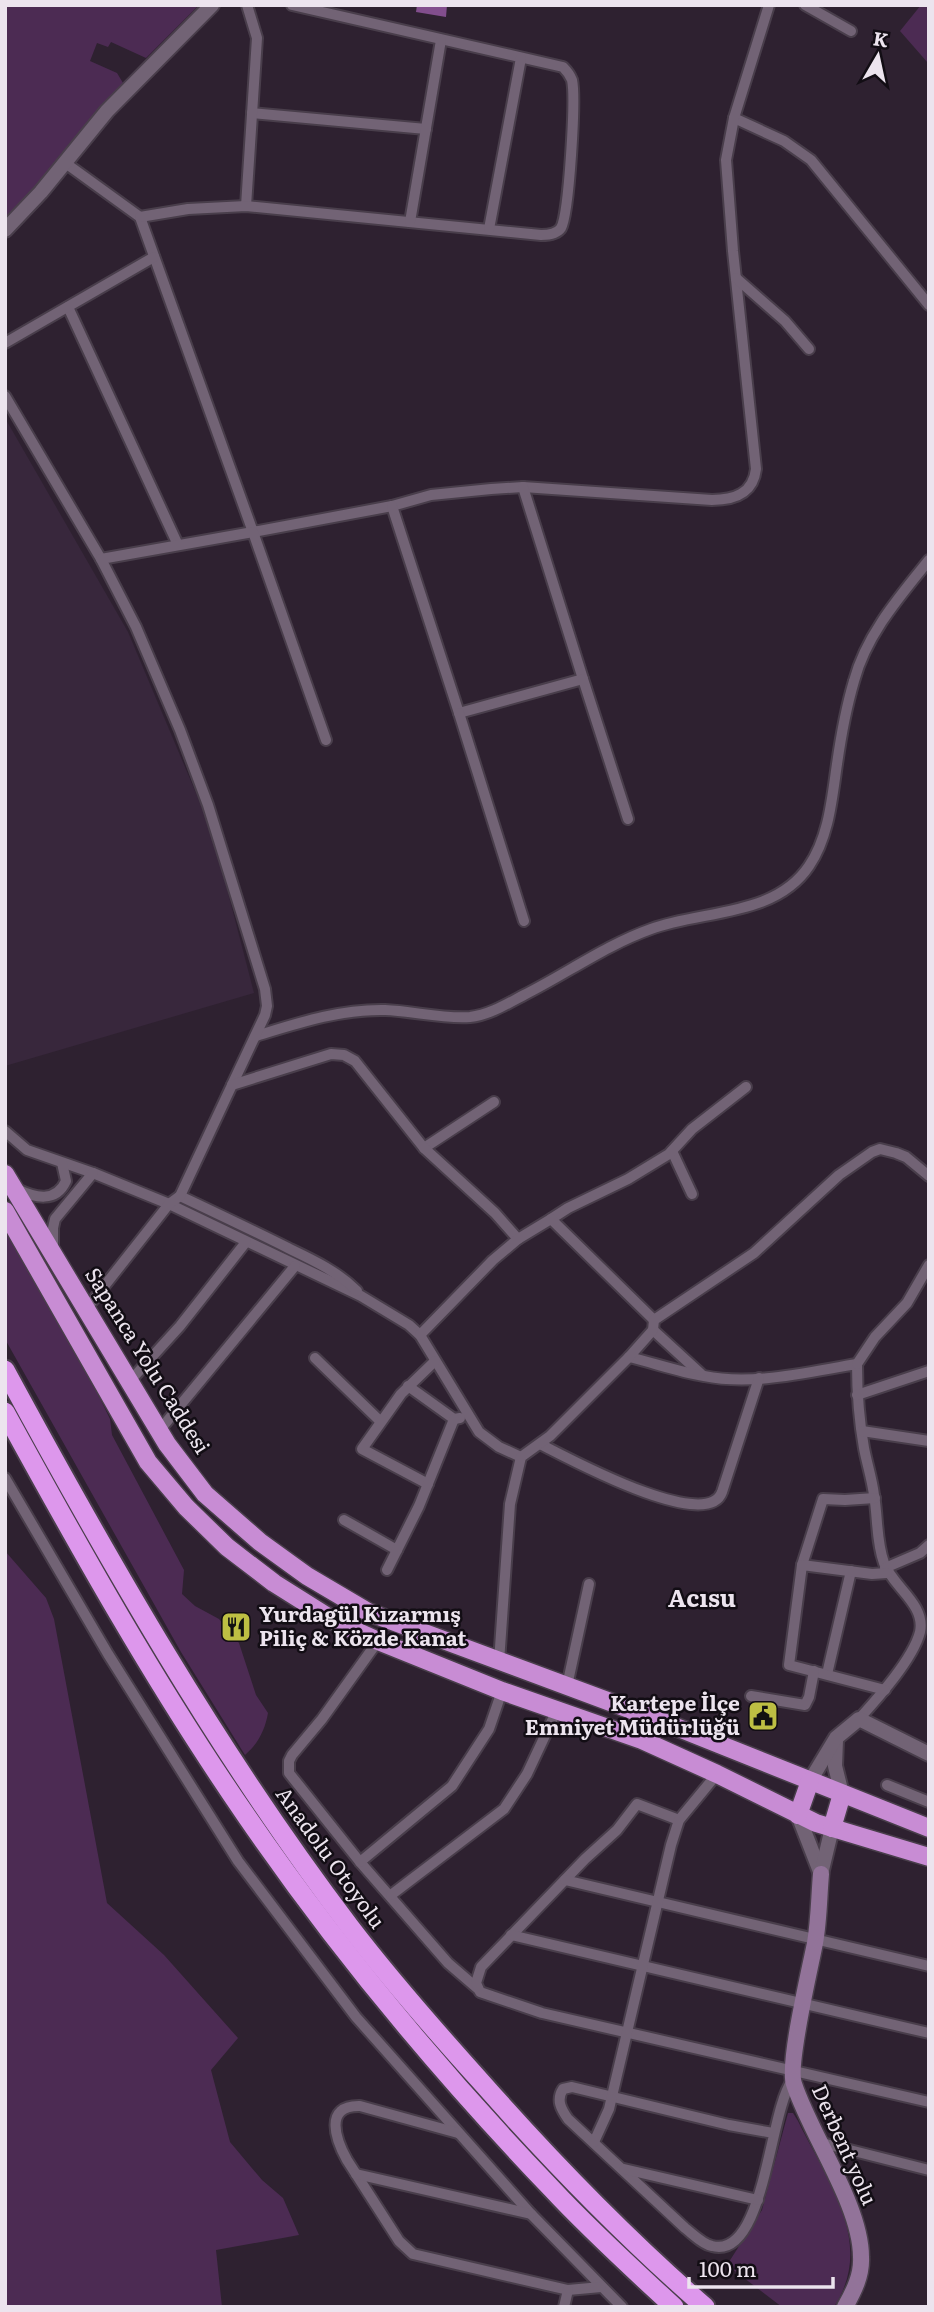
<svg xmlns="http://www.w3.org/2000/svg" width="934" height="2312" font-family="Literata,serif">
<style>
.built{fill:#38273c}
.green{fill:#4c2b53}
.water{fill:#824e8d}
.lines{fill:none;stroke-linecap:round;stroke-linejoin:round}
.minor-casing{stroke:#493e4b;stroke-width:14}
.tertiary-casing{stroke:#493e4b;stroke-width:18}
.secondary-casing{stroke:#493e4b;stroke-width:19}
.trunk-casing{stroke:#493e4b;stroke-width:21}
.motorway-casing{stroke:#493e4b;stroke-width:23}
.minor{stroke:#726375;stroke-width:10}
.tertiary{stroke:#726375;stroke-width:14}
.secondary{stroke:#927399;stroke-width:16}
.trunk{stroke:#c88cd4;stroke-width:18}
.motorway{stroke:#dd97ec;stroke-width:19}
.labels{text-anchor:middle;stroke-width:5;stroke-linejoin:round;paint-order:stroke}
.street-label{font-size:21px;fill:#ece4ee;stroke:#120d14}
.poi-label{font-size:21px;font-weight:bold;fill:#ece4ee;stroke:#120d14;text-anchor:start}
.quarter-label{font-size:24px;font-weight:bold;fill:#ece4ee;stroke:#120d14}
</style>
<rect width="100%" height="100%" fill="#2e2130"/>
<path class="built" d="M5,418L128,632L212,831L254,993L5,1066Z"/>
<g class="green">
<path d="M5,5H199L146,58L111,42L108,47L97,43L90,61L117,73L123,83L69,144L29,194L5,218Z"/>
<path d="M921,5H929L928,63L900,31Z"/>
<path d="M5,1229L89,1376L110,1419L112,1435L184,1570L182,1594L195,1606L219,1619L239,1643L256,1695L268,1713C265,1730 258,1744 245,1755L181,1652L5,1339Z"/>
<path d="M5,1551L46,1598L54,1619L107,1903L164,1955L238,2038L211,2070L230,2142L262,2180L283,2198L299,2235L216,2250L222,2307H5Z"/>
<path d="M788,2113H793L798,2121C827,2181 876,2242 834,2307H782L727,2265L762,2210Z"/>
</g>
<path class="water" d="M417,5H447L446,17L416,12Z"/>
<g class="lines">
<g class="minor-casing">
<g id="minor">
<path d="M805,5L851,31"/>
<path d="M252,113L426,129"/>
<path d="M734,118L784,141L811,160L929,305"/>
<path d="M64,162L140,217L253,532L392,506L431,495L491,489L523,487L712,500C734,500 753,494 756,469L733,251L726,160L734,118L769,5"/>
<path d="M246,206L257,38L247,5"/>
<path d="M140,217L188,209L246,206L541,235C548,235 557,234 561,228C569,214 576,98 572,80C570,75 567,71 563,67L292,5"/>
<path d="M410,222L441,40"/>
<path d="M489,229L521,58"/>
<path d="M736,278L785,321L809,349"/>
<path d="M68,307L178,545"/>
<path d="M5,343L154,257"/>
<path d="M5,396L101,559"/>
<path d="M392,506L459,713L583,679L523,487"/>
<path d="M583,679L628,819"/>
<path d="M459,713L524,921"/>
<path d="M256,1036C298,1023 340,1009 385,1010C413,1011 442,1019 470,1017C489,1015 507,1004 524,995C566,974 606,945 651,929C702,910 775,917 809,866C829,837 832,798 837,764C841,736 846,708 854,681C866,635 900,596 929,560"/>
<path d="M232,1085L265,1015L267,1006L265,989L208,805L180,730L136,627L101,559L253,532L326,740"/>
<path d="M5,1131L27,1150L93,1173L169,1204L361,1296L409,1325L420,1335L479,1432L499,1447L521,1457"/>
<path d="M424,1148L494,1102"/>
<path d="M672,1151L692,1194"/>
<path d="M17,1189C35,1198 56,1203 66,1181L62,1163"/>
<path d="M180,1196C216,1213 252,1230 288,1248C313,1260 337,1271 357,1291"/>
<path d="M551,1219L568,1208L628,1179L669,1154L692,1129L746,1087"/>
<path d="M53,1248V1228L55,1219L93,1173"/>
<path d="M87,1308L169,1204L180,1196L232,1085L331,1054L344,1055L355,1061L424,1148L495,1213L518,1239"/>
<path d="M653,1330L701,1374"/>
<path d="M420,1335L493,1260L518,1239L551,1219L654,1320"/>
<path d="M629,1357C654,1363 679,1372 704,1376C753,1386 808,1372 857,1364C857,1392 859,1420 864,1448C867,1464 872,1479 874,1495C878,1518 876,1541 884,1563C892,1586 926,1604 920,1632C913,1659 878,1698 859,1719"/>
<path d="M315,1358L380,1421"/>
<path d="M857,1364L875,1337L907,1303L929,1265"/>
<path d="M130,1381L180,1326L246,1242"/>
<path d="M408,1386L454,1419L460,1418"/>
<path d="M857,1395L929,1371"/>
<path d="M159,1431L295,1266"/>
<path d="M862,1431L929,1441"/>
<path d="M540,1444C566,1457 707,1534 722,1492L759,1378"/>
<path d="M5,1478L108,1654L238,1861L356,2017L531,2214L622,2307"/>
<path d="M428,1484L362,1449L401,1394L435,1361"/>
<path d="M344,1520L397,1550"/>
<path d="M802,1565L823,1499L845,1500L875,1498"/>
<path d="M885,1568L920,1553L929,1545"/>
<path d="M387,1570L419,1506L454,1419"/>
<path d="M378,1641L322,1719L292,1755L289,1761V1773L360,1862L448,1963L477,1988"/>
<path d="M499,1662L510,1504L521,1457L550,1436L629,1357L653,1330L654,1320L754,1253L839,1175L872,1152L880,1149L896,1153L906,1157L929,1176"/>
<path d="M827,1674L851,1571"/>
<path d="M567,1686L589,1584"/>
<path d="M885,1690L789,1665L802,1565L872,1574L887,1573"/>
<path d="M751,1696L805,1705L809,1697L814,1671"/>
<path d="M887,1785L929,1802"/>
<path d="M679,1820L637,1804L617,1830L585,1859L481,1967L476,1983L480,1992L542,2013L929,2102"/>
<path d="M360,1862L452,1786L489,1729L502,1691"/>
<path d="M565,1880L929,1966"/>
<path d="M391,1895L504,1809L527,1774L557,1710"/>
<path d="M511,1935L929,2033"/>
<path d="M458,2133L360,2106C323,2105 336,2140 347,2160L399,2241L413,2254L568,2290L601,2287"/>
<path d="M773,2133L729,2125L572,2087L563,2089C556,2100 561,2109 568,2119L685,2228C693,2234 702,2244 712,2246C765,2260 769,2111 792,2081"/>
<path d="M594,2142L609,2109L671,1845L679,1820L717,1774"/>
<path d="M818,2142L929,2170"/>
<path d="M624,2169L758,2200"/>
<path d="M356,2174L531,2214"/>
<path d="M564,2307L568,2290"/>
</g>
</g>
<g class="tertiary-casing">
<g id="tertiary">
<path d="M5,230L41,192L107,111L212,5"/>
<path d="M836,1740L835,1766L842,1794"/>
<path d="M810,1781L836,1738L859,1719L929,1754"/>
<path d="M798,1815L821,1874"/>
<path d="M821,1874L832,1828"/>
</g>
</g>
<g class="secondary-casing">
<path id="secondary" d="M821,1874C819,1897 819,1920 815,1943C810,1969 787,2065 794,2084C811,2136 861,2205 861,2257C862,2275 854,2291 845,2307"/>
</g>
<g class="trunk-casing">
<g id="trunk">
<path d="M5,1174L167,1444L205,1494L260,1542L307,1576L368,1612L656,1719L929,1828"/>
<path d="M5,1211L148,1462L186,1507L227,1547L274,1583L336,1622L378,1641L502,1691L642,1740L717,1774L816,1823L929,1857"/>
<path d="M798,1815L810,1781"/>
<path d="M832,1828L842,1794"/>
</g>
</g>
<g class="motorway-casing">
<g id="motorway">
<path d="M5,1370C109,1562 218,1753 350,1927C392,1982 438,2034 484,2085C553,2163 626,2238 705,2307"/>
<path d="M5,1412C80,1549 156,1685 245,1814C336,1947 440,2072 552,2189C590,2230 632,2268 674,2307"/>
</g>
</g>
<use href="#minor" class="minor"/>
<use href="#tertiary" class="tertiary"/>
<use href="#secondary" class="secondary"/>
<use href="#trunk" class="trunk"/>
<use href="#motorway" class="motorway"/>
</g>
<defs>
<g id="restaurant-square" transform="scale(1.575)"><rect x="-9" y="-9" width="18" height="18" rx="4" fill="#bdbf43" stroke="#120d14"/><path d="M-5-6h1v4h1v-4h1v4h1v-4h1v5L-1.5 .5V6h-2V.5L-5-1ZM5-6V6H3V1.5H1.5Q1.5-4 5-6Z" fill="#111"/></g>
<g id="civic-square" transform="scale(1.575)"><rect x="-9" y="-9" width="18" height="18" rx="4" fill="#bdbf43" stroke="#120d14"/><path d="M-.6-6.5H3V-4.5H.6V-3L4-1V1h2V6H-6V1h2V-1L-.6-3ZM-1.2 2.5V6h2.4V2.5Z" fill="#111"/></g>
</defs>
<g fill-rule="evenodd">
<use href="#restaurant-square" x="236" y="1627"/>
<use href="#civic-square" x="763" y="1716"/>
</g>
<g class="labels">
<g class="street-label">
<text transform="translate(147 1361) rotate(58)" y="7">Sapanca Yolu Caddesi</text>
<text transform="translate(330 1858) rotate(54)" y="7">Anadolu Otoyolu</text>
<text transform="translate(844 2145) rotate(66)" y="7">Derbent yolu</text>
</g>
<g class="poi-label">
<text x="259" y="1622">Yurdagül Kızarmış<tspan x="259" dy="24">Piliç &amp; Közde Kanat</tspan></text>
<text x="740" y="1711" text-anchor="end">Kartepe İlçe<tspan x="740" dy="24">Emniyet Müdürlüğü</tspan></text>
</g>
<g class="quarter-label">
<text x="702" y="1607">Acısu</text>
</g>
</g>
<rect width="934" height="2312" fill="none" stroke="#ece4ee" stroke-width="14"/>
<g transform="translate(878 56) rotate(9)" stroke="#120d14" stroke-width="5" paint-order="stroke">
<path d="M0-5L12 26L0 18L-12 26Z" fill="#ece4ee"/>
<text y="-10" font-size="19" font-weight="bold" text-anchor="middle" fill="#ece4ee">K</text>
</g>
<path d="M689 2277v10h144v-10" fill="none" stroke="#ece4ee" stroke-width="3.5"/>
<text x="699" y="2277" font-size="21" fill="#ece4ee" stroke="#120d14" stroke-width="5" paint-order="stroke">100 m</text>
</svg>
